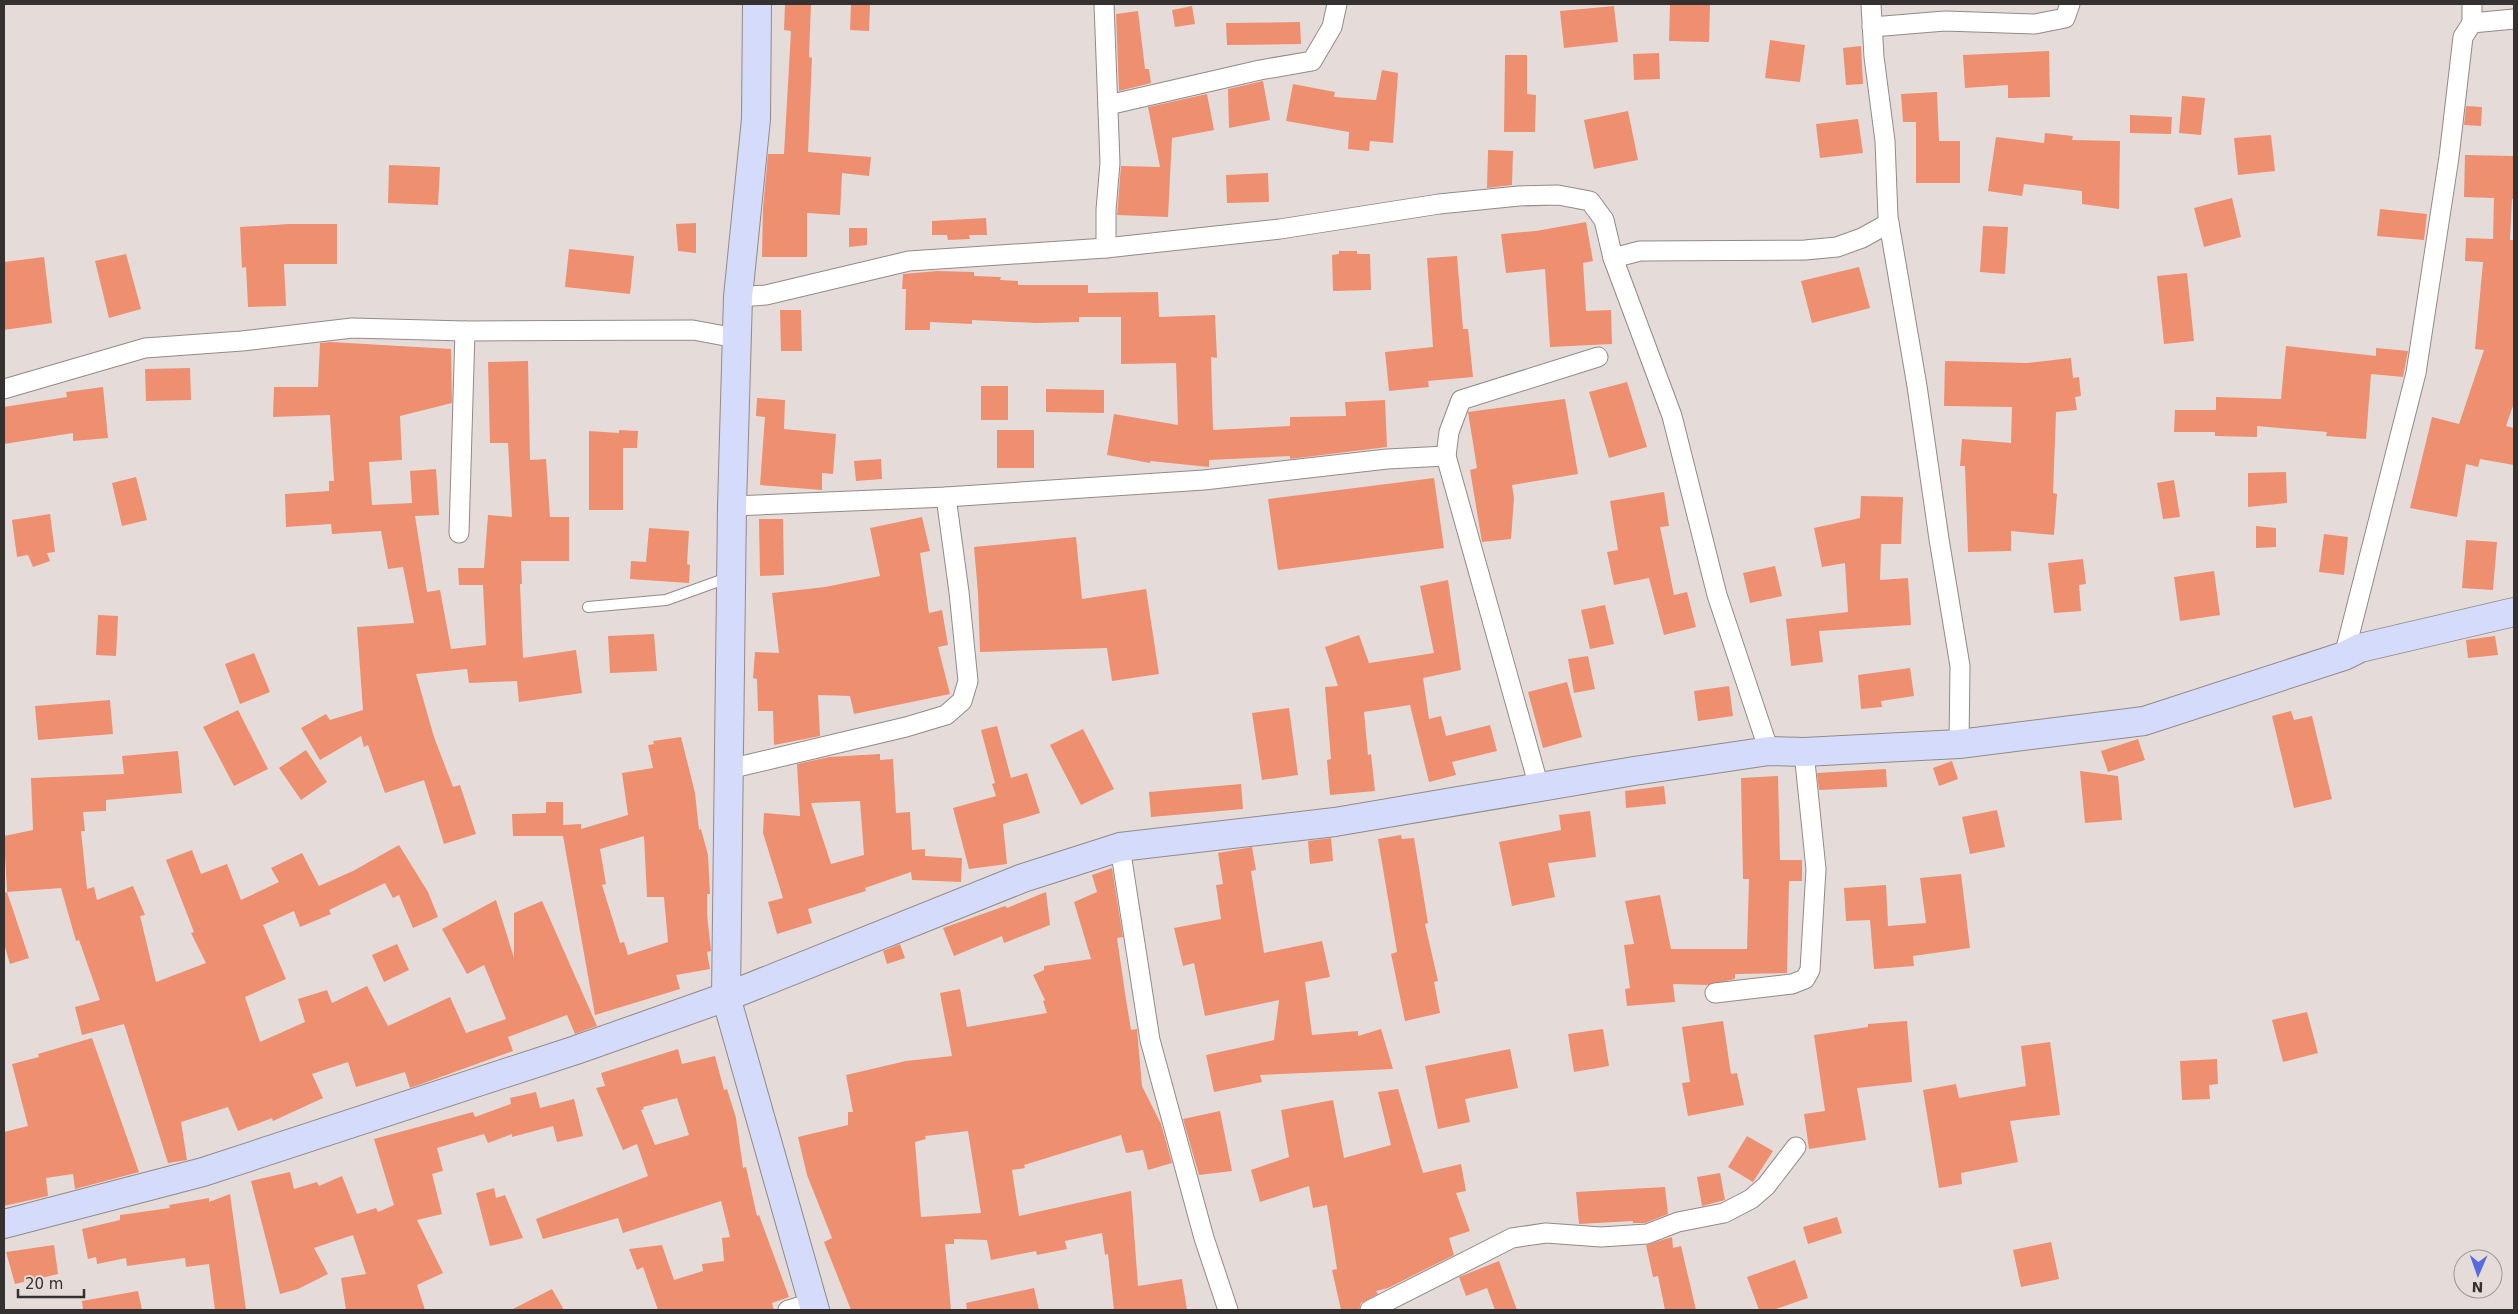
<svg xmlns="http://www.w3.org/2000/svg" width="2518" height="1314" font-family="'DejaVu Sans',sans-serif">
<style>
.building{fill:#ee8f70;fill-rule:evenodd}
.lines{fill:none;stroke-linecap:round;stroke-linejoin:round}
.lane-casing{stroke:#928a88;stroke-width:12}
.street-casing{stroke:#928a88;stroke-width:21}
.secondary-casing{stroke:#928a88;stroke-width:30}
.lane{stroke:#fff;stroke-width:10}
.street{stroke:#fff;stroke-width:19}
.secondary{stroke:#d5dbfa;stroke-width:28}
</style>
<rect width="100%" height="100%" fill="#e5dcda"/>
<g class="building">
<path d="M785,4H811L809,57L812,58L808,152L871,157L869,176L842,173L840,215L807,213V257H762L763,208L768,154H784L791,31L784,30Z"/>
<path d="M851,4H870L869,31L850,30Z"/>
<path d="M1670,4H1710L1709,42L1669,41Z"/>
<path d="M1192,6L1195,24L1175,27L1172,10Z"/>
<path d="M1614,6L1618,42L1564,48L1560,11Z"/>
<path d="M1138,11L1145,69H1149L1151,83L1119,91L1116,14Z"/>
<path d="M1300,22L1301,44L1227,45L1226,23Z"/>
<path d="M1770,40L1805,45L1800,82L1765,78Z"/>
<path d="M1861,46L1863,84L1846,85L1843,48Z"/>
<path d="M2049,51L2050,97L2008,98V85L1965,88L1963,55Z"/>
<path d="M1659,53L1660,79L1634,80L1633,54Z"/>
<path d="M1505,55H1527V94L1536,95L1535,132H1504Z"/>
<path d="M1382,70L1398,73L1393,143L1370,141L1369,151L1348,149L1349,132L1286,121L1293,84L1335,92L1334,97L1376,100Z"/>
<path d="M1263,81L1270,120L1229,128L1228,89Z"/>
<path d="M1937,92L1939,141H1960V183H1916V122H1903L1901,94Z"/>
<path d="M1207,94L1214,130L1172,138L1168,217L1117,215L1121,166L1160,167L1148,107Z"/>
<path d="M2182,96L2205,98L2201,135L2179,133Z"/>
<path d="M2466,106L2482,107L2481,126L2464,125Z"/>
<path d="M1628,111L1638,160L1594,169L1584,120Z"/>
<path d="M2130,115L2172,117L2171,134L2130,133Z"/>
<path d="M1858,119L1863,153L1820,158L1816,124Z"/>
<path d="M2045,133L2073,136L2072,140L2120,141L2119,209L2082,204V191L2024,184L2022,196L1988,191L1996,137L2044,143Z"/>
<path d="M2271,135L2275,171L2238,175L2234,138Z"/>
<path d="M1488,150L1513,151L1512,185L1487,188Z"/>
<path d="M2465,155L2514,156V199H2512L2510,240H2514V403L2506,426L2514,428V465L2480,459L2478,467L2466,464L2457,517L2410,508L2432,417L2459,424L2484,350L2475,349L2483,262L2465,261L2466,238L2493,239L2494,198L2464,197Z"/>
<path d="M389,165L440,167L438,205L388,203Z"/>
<path d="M1268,173L1269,202L1227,203L1226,175Z"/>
<path d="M2232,198L2241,237L2204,247L2194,208Z"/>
<path d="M2380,209L2427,214L2424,240L2377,236Z"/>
<path d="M986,218L987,235H969L970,239L948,240L947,235H932V221Z"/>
<path d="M1586,222L1593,261L1583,263L1586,311L1611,310L1612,344L1550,347L1545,269L1506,273L1501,234L1536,231Z"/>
<path d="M696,223V253L678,251L676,224Z"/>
<path d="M289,224H337V264H284L286,306L248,307L246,267L242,268L240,227Z"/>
<path d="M1983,226L2008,227L2005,274L1980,272Z"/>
<path d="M849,228H867V245L849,247Z"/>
<path d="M569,249L634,256L630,294L565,287Z"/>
<path d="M1339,251H1357V254H1370L1371,290L1333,291L1332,255L1339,254Z"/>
<path d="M126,254L141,309L109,318L95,261Z"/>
<path d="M1457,256L1463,329H1468L1473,377L1428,381L1429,387L1389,391L1385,352L1433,347L1427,258Z"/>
<path d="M44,257L52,323L4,330V262Z"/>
<path d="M1859,267L1870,308L1812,323L1801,281Z"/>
<path d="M937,271L974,272V276L1001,277L1000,280L1018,281V285H1088V293L1158,292L1159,317L1215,315L1217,358L1211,357L1213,430L1290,426V417L1346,416L1345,402L1385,400L1387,447L1290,459V456L1209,460V467L1150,461V463L1107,455L1114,414L1178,425L1176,363L1121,364V317H1079V322L1036,323L972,320V324L930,322V330H905L906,289H902L903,274Z"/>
<path d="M2187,273L2194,341L2164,344L2157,276Z"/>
<path d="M780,310H801L802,351H781Z"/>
<path d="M331,342L451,349L452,403L400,416L402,460L369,462L372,505L412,503L410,471L436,469L439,515L415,516L427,592L440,590L451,649L486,645L483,585H459L458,568H484L488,515L512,517L508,443H490L488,362L528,361L530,460L546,459L550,517H569V561H521L522,584H520L523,658L576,650L582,693L519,702L517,681L469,683L467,669L416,674L434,737L453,787L460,785L476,834L444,844L424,780L385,793L368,745L364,747L361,736L320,760L301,728L326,714L330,720L363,710L357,627L414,623L403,567L388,569L381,531L332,534L331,524L286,527L285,494L329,491V481H334L330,415L273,417L274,387H318L320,343Z"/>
<path d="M2286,346L2376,356V348L2408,351L2403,377L2371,374L2366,439L2326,436L2327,432L2257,426V437L2215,436V432H2174L2175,410H2216V397L2281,399Z"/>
<path d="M2071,358L2073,378L2079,377L2081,396L2075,397L2077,410L2056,412L2053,493L2057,494L2054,535L2011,531V551L1968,552L1965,466H1960L1962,439L2011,443L2012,407L1944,406L1945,361L2027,363Z"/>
<path d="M190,368L191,400L146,401L145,369Z"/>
<path d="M1627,382L1647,447L1609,458L1589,392Z"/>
<rect x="981" y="386" width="27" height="34"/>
<path d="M103,387L108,438L73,441V433L4,444V407L67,397L66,392Z"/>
<path d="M1046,389L1104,390V413L1046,412Z"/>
<path d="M757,398L785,400L784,429L836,434L833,474L822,473V490L760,485L765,417L756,416Z"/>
<path d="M1565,399L1578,474L1512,485L1514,498L1511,539L1482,542L1470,470L1477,468L1468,412Z"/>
<path d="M619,430L638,431L637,448H623V510H589V431L619,433Z"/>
<rect x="997" y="430" width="37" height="38"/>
<path d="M881,459L882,479L856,481L854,461Z"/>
<path d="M2286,472L2287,503L2248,507V473Z"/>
<path d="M136,477L147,520L122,526L112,483Z"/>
<path d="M1434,478L1444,548L1278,570L1268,499Z"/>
<path d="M2174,480L2180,517L2163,519L2157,483Z"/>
<path d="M1664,492L1669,526L1660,527L1674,595L1687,592L1696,627L1664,635L1649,578L1614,585L1607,552L1618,550L1610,501Z"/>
<path d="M1861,496L1903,497L1901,544H1881L1880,580L1908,578L1911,625L1819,631L1823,662L1791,666L1786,619L1848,612L1845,563L1822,567L1814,528L1860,518Z"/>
<path d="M50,514L55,552L47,553L50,561L33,567L28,555L17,557L12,520Z"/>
<path d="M922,517L930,551L920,553L929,613L942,610L948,645L938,647L950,694L854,714L850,696L818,695L820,736L774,745L773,711H758L757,679L753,678L755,652L779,653L772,593L825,587L880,576L870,528Z"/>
<path d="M759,519H783L784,575L760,576Z"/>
<path d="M2256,526L2276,528V547L2256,548Z"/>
<path d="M649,528L689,531L687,564L690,565L689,583L630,579L631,561L646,562Z"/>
<path d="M2324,534L2348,537L2344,575L2319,572Z"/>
<path d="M1076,537L1082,599L1146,589L1159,674L1112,681L1107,648L980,652L978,593L974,547Z"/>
<path d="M2466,540L2497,542L2493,590L2462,588Z"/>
<path d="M2083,559L2086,584L2079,585L2081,611L2054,613L2048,563Z"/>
<path d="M1775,566L1782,596L1750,603L1743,573Z"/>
<path d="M2214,571L2220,615L2180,621L2174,577Z"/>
<path d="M1448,580L1461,670L1423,678L1429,719L1441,716L1446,736L1490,725L1497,751L1452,762L1456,775L1429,782L1410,705L1364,712L1368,755L1371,754L1375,791L1330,795L1327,760L1331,759L1325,687L1338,686L1325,647L1359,635L1369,663L1434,653L1420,586Z"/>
<path d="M1605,605L1614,644L1590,649L1581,610Z"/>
<path d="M98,615L118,616L116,656L96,655Z"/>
<path d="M654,634L657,671L610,673L608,636Z"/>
<path d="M2495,636L2498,655L2468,658L2466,640Z"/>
<path d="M254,653L270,692L240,704L225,664Z"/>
<path d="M1588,656L1595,689L1574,693L1568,659Z"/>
<path d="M1910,668L1914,696L1881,701L1882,707L1861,709L1858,675Z"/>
<path d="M1567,682L1582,737L1543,748L1528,692Z"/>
<path d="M1729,686L1733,716L1698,721L1694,691Z"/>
<path d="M110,700L113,734L38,740L35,706Z"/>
<path d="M1289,708L1298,775L1262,780L1252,713Z"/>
<path d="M238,710L268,769L234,786L203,727Z"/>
<path d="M2291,711L2294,720L2312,716L2332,799L2294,808L2272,716Z"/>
<path d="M997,726L1011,778L1027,773L1040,813L1003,824L1007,864L969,869L953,808L996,796L992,784L995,783L981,730Z"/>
<path d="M1083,729L1114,789L1081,805L1050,745Z"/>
<path d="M681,737L695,793L699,830L701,829L708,855L710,894H707V914L711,951L707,952L710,969L676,975L680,989L595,1015L563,836H513L512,814L546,813V802H563V825L581,824V829L628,815L622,773L653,768L648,745L654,744L653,741ZM644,836L647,897H664L668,942L628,955L624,942L620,943L602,885L606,884L600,849Z"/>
<path d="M2138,739L2145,760L2108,772L2101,751Z"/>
<path d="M306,750L327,782L301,800L279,768Z"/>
<path d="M178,751L182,793L106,800V811L83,812L85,831H81L87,889L94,887L97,900L133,886L145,915L140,916L156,982L206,963L191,933L194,932L166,860L192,850L201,874L227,864L241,900L279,882L271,868L302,853L319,886L353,871L399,845L428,892L438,917L413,928L399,895L393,898L385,883L329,910L331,914L300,927L294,911L263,925L286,979L245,997L260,1042L305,1022L298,999L327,990L332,1003L367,986L388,1026L450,997L466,1033L506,1019L484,965L467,974L442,929L496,900L514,958V913L542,901L597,1026L575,1034L567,1015L508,1037L513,1051L410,1088L405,1072L356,1087L348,1062L312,1074L323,1098L273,1121L272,1118L238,1131L228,1107L181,1122L187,1160L168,1163L124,1024L82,1035L75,1007L100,1000L79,940L76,941L61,888L7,892L29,958L10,964L4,944V893L7,892L4,836L33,830L31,778L124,774L122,756Z"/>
<path d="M880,754V760L893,759L896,813L910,812L912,850L925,849V856L962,858L961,882L912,880L911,872L865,888L866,891L808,909L812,923L777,934L768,902L783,898L763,833L764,813L800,816L797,764L829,757ZM860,801L864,855L831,864L811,803Z"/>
<path d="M1952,761L1958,779L1939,786L1933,768Z"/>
<path d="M1886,769L1887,787L1819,790L1817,773Z"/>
<path d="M2080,771L2118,776L2122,820L2085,823Z"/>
<path d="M1778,776L1780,860H1802V881H1789L1787,973L1735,974V979L1708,985L1673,984L1675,1002L1627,1006L1625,989L1630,988L1624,945L1634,944L1625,901L1660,895L1671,949H1747L1749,879H1743L1741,778Z"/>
<path d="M1241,784L1243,809L1151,817L1149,792Z"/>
<path d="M1664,786L1666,804L1626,808L1625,791Z"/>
<path d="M1997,810L2005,847L1970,854L1962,817Z"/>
<path d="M1590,811L1596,857L1548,863L1555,897L1512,906L1499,842L1561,830L1559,815Z"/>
<path d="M1401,835L1402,839L1414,838L1428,923L1425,924L1438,981L1434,982L1440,1013L1405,1021L1391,954L1397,952L1378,839Z"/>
<path d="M1331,838L1333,861L1310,864L1308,841Z"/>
<path d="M1252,847L1256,870L1251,871L1264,953L1322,941L1330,977L1305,982L1312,1035L1358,1031V1036L1381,1029L1393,1069L1260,1075L1262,1082L1214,1092L1206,1055L1274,1040L1279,1000L1205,1016L1194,963L1183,966L1174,928L1221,919L1216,885L1223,884L1218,853Z"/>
<path d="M1112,868L1123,937L1117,938L1125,993L1131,1030L1137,1029L1142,1086L1161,1124L1172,1163L1148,1170L1143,1150L1126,1153L1121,1135L1024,1165L1025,1168L1012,1170L1019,1216L1131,1191L1138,1286L1182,1279L1187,1310H1114L1108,1254L1105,1255L1102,1233L1065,1241L1067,1249L1037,1255L1036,1251L991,1260L987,1240L954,1239V1244H945L951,1310H851L824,1242L832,1238L807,1175L798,1137L848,1125V1112H853L846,1075L906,1061L952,1056L940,993L960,989L967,1027L1047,1013L1043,1001L1045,1000L1033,975L1044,970V966L1091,959L1074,902L1097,892L1092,875ZM968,1131L981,1213L921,1217L915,1142L926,1139L925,1136Z"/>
<path d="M1961,874L1970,948L1913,956L1914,966L1874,969L1870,920L1846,921L1844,888L1886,885L1888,926L1926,923L1920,878Z"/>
<path d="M1046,892L1050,925L1004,943L1002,936L954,956L943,928L1005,906L1007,908Z"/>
<path d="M397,944L409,970L384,982L372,955Z"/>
<path d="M900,944L905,958L887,964L883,951Z"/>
<path d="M2307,1012L2318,1053L2283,1062L2272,1020Z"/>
<path d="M1723,1021L1731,1074L1737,1073L1744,1105L1688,1116L1682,1083L1690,1082L1682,1027Z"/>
<path d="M1907,1021L1912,1082L1857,1088L1866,1140L1809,1149L1804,1114L1825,1111L1814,1035L1868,1027V1024Z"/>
<path d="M1603,1029L1609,1066L1574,1072L1568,1034Z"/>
<path d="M92,1038L139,1172L75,1189L73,1174L46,1178L48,1196L4,1206V1132L28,1126L12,1064L39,1057L38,1054Z"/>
<path d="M2050,1042L2060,1115L2010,1121L2018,1162L1961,1173L1962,1184L1939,1188L1923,1090L1956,1084L1959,1098L2026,1086L2021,1046Z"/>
<path d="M678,1049L682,1064L715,1056L724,1090L727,1089L736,1118L743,1168L746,1167L757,1216L759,1215L789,1297L772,1303L774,1310H658L643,1267L637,1270L629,1249L662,1245L674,1280L703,1271L702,1264L724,1261L722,1238L730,1237L721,1201L623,1233L618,1218L543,1239L536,1219L648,1176L637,1144L623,1150L596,1088L605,1086L601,1073ZM677,1098L689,1135L655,1145L641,1110L644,1109L643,1107Z"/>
<path d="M1510,1049L1518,1088L1465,1099L1470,1122L1438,1129L1425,1066Z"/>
<path d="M2217,1059L2218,1084L2209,1085L2210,1099L2182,1100L2180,1061Z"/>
<path d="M1398,1089L1423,1173L1461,1164L1466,1191L1456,1193L1470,1231L1449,1238L1454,1255L1388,1288L1376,1291L1378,1294L1361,1303L1359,1310H1341L1332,1270L1337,1269L1327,1205L1313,1208L1309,1186L1260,1202L1251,1170L1289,1157L1281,1110L1333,1100L1344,1158L1391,1145L1378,1092Z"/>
<path d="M536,1092L540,1108L574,1099L583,1136L557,1142L553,1126L512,1137V1134L488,1143L484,1134L437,1148L443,1171L432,1174L442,1214L417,1220L443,1273L417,1285L425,1310H346L341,1278L366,1274L353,1235L314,1248L328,1274L298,1289L280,1294L251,1181L290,1172L294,1189L317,1182L319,1186L342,1176L357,1214L376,1208L378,1212L394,1205L374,1139L473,1112L475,1117L511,1104L510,1098Z"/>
<path d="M1220,1111L1232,1171L1199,1175L1183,1119Z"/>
<path d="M1747,1136L1773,1151L1753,1182L1728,1167Z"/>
<path d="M1720,1173L1725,1200L1702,1206L1697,1177Z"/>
<path d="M1665,1187L1668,1214L1645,1223H1633V1221L1579,1224L1576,1192Z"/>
<path d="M494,1188L496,1198L505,1195L523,1238L490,1246L476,1193Z"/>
<path d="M230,1194L246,1310H215L209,1264L186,1267L185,1258L127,1266L126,1258L97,1264L96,1257L88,1259L82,1229L120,1220V1215L170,1208L169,1205L209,1198V1202Z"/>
<path d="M1837,1217L1842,1233L1808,1244L1803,1227Z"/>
<path d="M1672,1237L1673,1248L1681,1246L1696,1310H1665L1658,1276L1653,1277L1646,1245Z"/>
<path d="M2051,1242L2059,1279L2021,1287L2013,1250Z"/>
<path d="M54,1245L58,1274L15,1284L6,1252Z"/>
<path d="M1795,1260L1808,1298L1773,1310H1759L1747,1277Z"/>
<path d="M1499,1261L1517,1310H1495L1487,1288L1466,1296L1459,1277Z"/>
<path d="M1034,1288L1039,1310H967L966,1303Z"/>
<path d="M552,1289L564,1310H511Z"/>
<path d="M138,1291L142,1310H83L82,1301Z"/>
</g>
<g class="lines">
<g class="lane-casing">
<path id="lane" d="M588,607L666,600L730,577"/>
</g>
<g class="street-casing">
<g id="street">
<path d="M1104,4L1110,163L1106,210V248"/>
<path d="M1871,4L1874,57L1885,141L1888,217L1917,386L1939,539L1960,666L1959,744"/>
<path d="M2472,4V23"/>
<path d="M1872,27L1945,21L2035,24L2065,18L2070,4"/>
<path d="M1108,105L1260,70L1312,61L1332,27L1337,4"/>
<path d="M1613,258L1640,251L1805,250L1837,247L1862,238L1889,223"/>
<path d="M738,297L766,295L909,261L1106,248L1280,229L1439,204L1519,196L1558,195L1590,201L1604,220L1613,258L1672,416L1717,595L1769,751"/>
<path d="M4,389L145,348L242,341L352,328L465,331L693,330L736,338"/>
<path d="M1446,456L1449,432L1461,400L1598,357"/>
<path d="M732,506L946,497L1204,480L1387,459L1446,456L1539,787"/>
<path d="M459,533L465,331"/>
<path d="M2344,656L2416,373L2449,157L2463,37L2472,23L2514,19"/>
<path d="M729,769L906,727L946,715L962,701L968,681L959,592L946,497"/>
<path d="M1120,847L1150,1040L1204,1238L1228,1310"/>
<path d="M1715,993L1792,984L1805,979L1810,970L1816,869L1804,752"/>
<path d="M788,1310L812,1303"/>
<path d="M1370,1310L1512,1238L1546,1233L1601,1237L1647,1234L1678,1222L1724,1213L1751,1199L1766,1186L1796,1147"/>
</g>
</g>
<g class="secondary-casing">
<g id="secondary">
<path d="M757,4L756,119L738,297L732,506L726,997L815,1310"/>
<path d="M4,1224L203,1172L576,1050L726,997L1023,878L1120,847L1335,822L1634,771L1769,751L1804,752L1959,744L2144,721L2344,656L2360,648L2514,612"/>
</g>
</g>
<use href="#lane" class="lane"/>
<use href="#street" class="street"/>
<use href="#secondary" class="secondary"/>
</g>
<rect width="2518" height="1314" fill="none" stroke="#353130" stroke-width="10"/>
<g transform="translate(2478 1274) rotate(182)"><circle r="24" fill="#e5dcda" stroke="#9f9896"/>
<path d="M0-4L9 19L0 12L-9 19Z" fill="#576ae0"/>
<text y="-8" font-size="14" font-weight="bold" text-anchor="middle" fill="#353130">N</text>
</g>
<path d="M18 1289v8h66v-8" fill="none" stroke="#353130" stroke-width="2.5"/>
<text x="25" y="1289" font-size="15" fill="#353130" stroke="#e5dcda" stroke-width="4" paint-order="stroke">20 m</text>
</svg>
